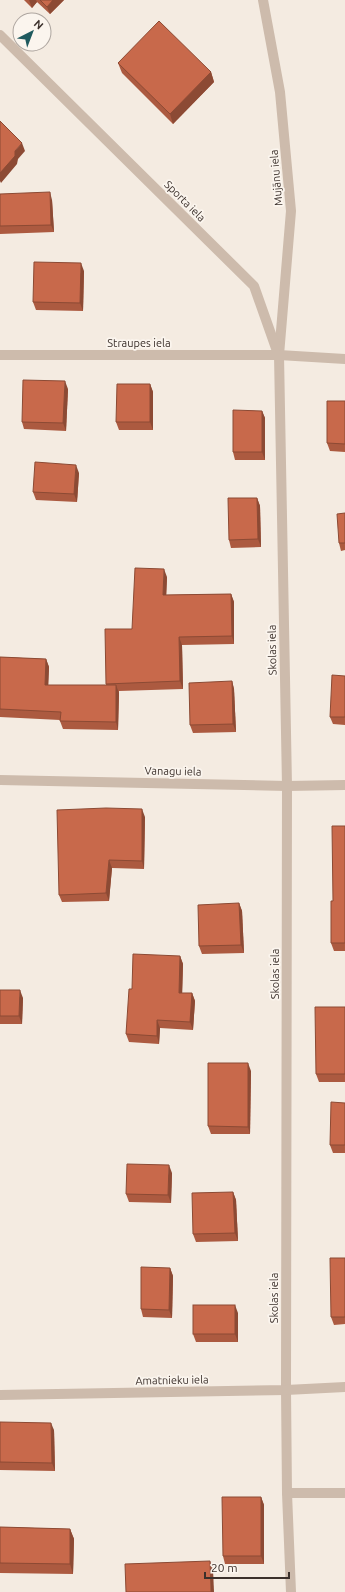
<svg xmlns="http://www.w3.org/2000/svg" width="345" height="1592" font-family="Ubuntu,sans-serif">
<style>
.lines{fill:none;stroke-linecap:round;stroke-linejoin:round}
.lane{stroke:#cdbbac;stroke-width:10}
.street{stroke:#cdbbac;stroke-width:10}
.wall{fill:#ac5a40}
.shaded-wall{fill:#8c4a34}
.building{fill:#c8694b;stroke:#8c4a34}
.labels{text-anchor:middle;stroke-width:3.5;stroke-linejoin:round;paint-order:stroke}
.street-label{font-size:11px;fill:#3b302b;stroke:#fbf5ee}
</style>
<rect width="100%" height="100%" fill="#f4ebe1"/>
<g class="lines">
<path class="lane" d="M287,1493H345"/>
<g class="street">
<path d="M263,0L280,92L291,211L279,355L287,786L286,1390L287,1493L291,1592"/>
<path d="M0,35L254,286L277,351"/>
<path d="M0,355H279L345,359"/>
<path d="M0,780L287,786L345,785"/>
<path d="M0,1395L286,1390L345,1387"/>
</g>
</g>
<g class="wall">
<path d="M24,0H64L50,14L37,2L32,8Z"/>
<path d="M118,63L211,72L214,82L173,124L122,73Z"/>
<path d="M0,194L52,200L54,232L0,234Z"/>
<path d="M84,271L83,311L36,310L33,302Z"/>
<path d="M150,384L153,392V430H119L116,422Z"/>
<path d="M68,389L66,431L24,429L22,422Z"/>
<path d="M345,401V452L330,451L327,443Z"/>
<path d="M262,411L265,418V460H235L233,452Z"/>
<path d="M79,473L77,502L36,500L33,492Z"/>
<path d="M257,498L260,506L261,547L231,548L229,540Z"/>
<path d="M345,513V550L341,551L339,543Z"/>
<path d="M167,577L166,595L231,594L234,602V644L182,645L183,689L119,691V693L118,730L63,729L60,721V720L0,717V657L46,659L49,667L48,685H106V684L132,629Z"/>
<path d="M345,676V725L333,724L330,717Z"/>
<path d="M232,681L234,689L236,732L193,733L190,725Z"/>
<path d="M145,817L144,869L112,868L109,901L62,902L59,895Z"/>
<path d="M345,826V951H334L331,943L333,901Z"/>
<path d="M239,903L242,911L244,953L202,954L199,946Z"/>
<path d="M180,956L183,964L182,993H192L195,1001L193,1030L160,1028L159,1044L129,1042L126,1034L132,989Z"/>
<path d="M0,990L23,998L22,1024H0Z"/>
<path d="M345,1007V1082H319L316,1074Z"/>
<path d="M251,1071L250,1134H211L208,1126Z"/>
<path d="M345,1103V1153H333L330,1145Z"/>
<path d="M172,1173L171,1203L129,1202L126,1194Z"/>
<path d="M233,1192L236,1200L238,1241L196,1242L193,1234Z"/>
<path d="M345,1258V1324L334,1325L331,1317Z"/>
<path d="M170,1268L173,1276L172,1318L143,1317L141,1309Z"/>
<path d="M238,1313V1342H196L193,1334Z"/>
<path d="M0,1422L54,1430L55,1471L0,1470Z"/>
<path d="M261,1497L264,1505V1564H225L223,1556Z"/>
<path d="M0,1527L70,1529L74,1539L73,1574L0,1573Z"/>
</g>
<g class="shaded-wall">
<path d="M29,0H36L37,2L32,8Z"/>
<path d="M53,0H64L50,14L47,7Z"/>
<path d="M211,72L214,82L173,124L170,114Z"/>
<path d="M22,143L25,151L18,159L17,164L1,183L0,181V173L15,151Z"/>
<path d="M50,192L52,200L54,232L51,225Z"/>
<path d="M81,263L84,271L83,311L80,303Z"/>
<path d="M65,381L68,389L66,431L63,423Z"/>
<path d="M150,384L153,392V430L150,422Z"/>
<path d="M262,411L265,418V460L262,452Z"/>
<path d="M76,465L79,473L77,502L74,494Z"/>
<path d="M257,498L260,506L261,547L258,539Z"/>
<path d="M164,569L167,577L166,603L163,595Z"/>
<path d="M231,594L234,602V644L232,636Z"/>
<path d="M179,637L182,645L183,689L180,681Z"/>
<path d="M46,659L49,667L48,693L45,685Z"/>
<path d="M232,681L234,689L236,732L233,724Z"/>
<path d="M116,685L119,693L118,730L116,722Z"/>
<path d="M142,809L145,817L144,869L142,861Z"/>
<path d="M109,860L112,868L109,901L106,893Z"/>
<path d="M239,903L242,911L244,953L241,945Z"/>
<path d="M180,956L183,964L182,1000L179,993Z"/>
<path d="M20,990L23,998L22,1024L19,1016Z"/>
<path d="M192,993L195,1001L193,1030L190,1022Z"/>
<path d="M157,1020L160,1028L159,1044L157,1036Z"/>
<path d="M248,1063L251,1071L250,1134L248,1127Z"/>
<path d="M169,1165L172,1173L171,1203L168,1195Z"/>
<path d="M233,1192L236,1200L238,1241L235,1233Z"/>
<path d="M170,1268L173,1276L172,1318L169,1310Z"/>
<path d="M235,1305L238,1313V1342L235,1334Z"/>
<path d="M51,1423L54,1430L55,1471L52,1463Z"/>
<path d="M261,1497L264,1505V1564L261,1556Z"/>
<path d="M70,1529L74,1539L73,1574L70,1564Z"/>
<path d="M210,1561L213,1569L214,1592H211Z"/>
</g>
<g class="building">
<path d="M40,0H53L47,7Z"/>
<path d="M159,21L211,72L170,114L118,63Z"/>
<path d="M0,121L22,143L15,151V156L0,173Z"/>
<path d="M50,192L51,225L0,226V194Z"/>
<path d="M34,262L81,263L80,303L33,302Z"/>
<path d="M23,380L65,381L63,423L22,422Z"/>
<path d="M117,384H150V422H116Z"/>
<path d="M327,401H345V444L327,443Z"/>
<path d="M233,410L262,411V452H233Z"/>
<path d="M35,462L76,465L74,494L33,492Z"/>
<path d="M228,498H257L258,539L229,540Z"/>
<path d="M345,513V543H339L337,514Z"/>
<path d="M135,568L164,569L163,595L231,594L232,636L179,637L180,681L106,684L105,629H132Z"/>
<path d="M0,657L46,659L45,685H116V722L60,721L61,712L0,709Z"/>
<path d="M332,675L345,676V717H330Z"/>
<path d="M232,681L233,724L190,725L189,683Z"/>
<path d="M106,808L142,809V861L109,860L106,893L59,895L57,810Z"/>
<path d="M332,826H345V943H331V901H333Z"/>
<path d="M239,903L241,945L199,946L198,905Z"/>
<path d="M133,954L180,956L179,993H192L190,1022L157,1020V1036L126,1034L129,989H132Z"/>
<path d="M0,990H20L19,1016H0Z"/>
<path d="M315,1007H345V1074H316Z"/>
<path d="M208,1063H248V1127L208,1126Z"/>
<path d="M331,1102L345,1103V1145H330Z"/>
<path d="M127,1164L169,1165L168,1195L126,1194Z"/>
<path d="M233,1192L235,1233L193,1234L192,1193Z"/>
<path d="M330,1258H345V1317H331Z"/>
<path d="M141,1267L170,1268L169,1310L141,1309Z"/>
<rect x="193" y="1305" width="42" height="29"/>
<path d="M0,1422L51,1423L52,1463L0,1462Z"/>
<path d="M222,1497H261V1556H223Z"/>
<path d="M0,1527L70,1529V1564L0,1563Z"/>
<path d="M210,1561L211,1592H126L125,1564Z"/>
</g>
<g class="labels">
<g class="street-label">
<text transform="translate(276 178) rotate(-95)" y="4">Mujānu iela</text>
<text transform="translate(185 201) rotate(45)" y="4">Sporta iela</text>
<text x="139" y="347">Straupes iela</text>
<text transform="translate(272 650) rotate(-91)" y="4">Skolas iela</text>
<text transform="translate(173 771) rotate(1)" y="4">Vanagu iela</text>
<text transform="translate(275 974) rotate(-90)" y="4">Skolas iela</text>
<text transform="translate(274 1298) rotate(-90)" y="4">Skolas iela</text>
<text transform="translate(172 1380) rotate(-1)" y="4">Amatnieku iela</text>
</g>
</g>
<g transform="translate(32 32) rotate(42)"><circle r="19" fill="#fbf5ee" stroke="#aea6a0"/>
<path d="M0-3L7 15L0 10L-7 15Z" fill="#1f5a5e"/>
<text y="-6" font-size="11" font-weight="bold" text-anchor="middle" fill="#3b302b">N</text>
</g>
<path d="M205 1572v6h84v-6" fill="none" stroke="#3b302b" stroke-width="2"/>
<text x="211" y="1572" font-size="12" fill="#3b302b" stroke="#fbf5ee" stroke-width="3" paint-order="stroke">20 m</text>
</svg>
